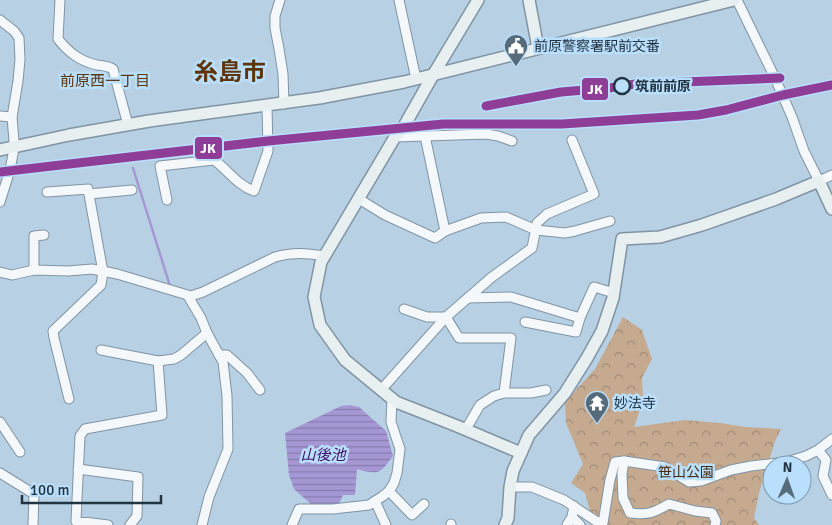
<svg xmlns="http://www.w3.org/2000/svg" width="832" height="525" font-family="Signika,'Noto Sans JP',sans-serif">
<style>
.forest{fill:url(#forest-crowns)}
.water{fill:url(#water-rules)}
.lines{fill:none;stroke-linecap:round;stroke-linejoin:round}
.stream{stroke:#a597d4;stroke-width:2.5}
.street-casing{stroke:#8094a3;stroke-width:11}
.secondary-casing{stroke:#8094a3;stroke-width:14}
.street{stroke:#f4f8fb;stroke-width:9}
.secondary{stroke:#e7eff1;stroke-width:11}
.rail-1-casing{stroke:#b9dffc;stroke-width:12}
.rail-1{stroke:#8f3e97;stroke-width:9}
.stop-dot{fill:#b9dffc;stroke:#213442;stroke-width:2.5}
.labels{text-anchor:middle;stroke-width:5;stroke-linejoin:round;paint-order:stroke}
.poi-label{font-size:14px;fill:#213442;stroke:#b9dffc;text-anchor:start}
.stop-label{font-size:14px;font-weight:bold;fill:#213442;stroke:#b9dffc;text-anchor:start}
.park-label{font-size:14px;fill:#472a0f;stroke:#b9dffc}
.neighbourhood-label{font-size:15px;fill:#5e3409;stroke:#b9dffc}
.water-label{font-size:15px;font-style:italic;fill:#3d0d6b;stroke:#b9dffc}
.town-label{font-size:24px;font-weight:bold;fill:#5e3409;stroke:#b9dffc}
.line-badge{stroke:#b9dffc;stroke-width:2}
.badge-label{font-size:14px;text-anchor:middle;font-weight:bold;fill:#fff}
</style>
<defs>
<pattern id="forest-crowns" width="20" height="18" patternUnits="userSpaceOnUse" patternTransform="scale(1.25)"><rect width="20" height="18" fill="#c5aa90"/><path d="M2 6a3 3 0 1 1 6 0M12 15a3 3 0 1 1 6 0" fill="none" stroke="#a08b77"/></pattern>
<pattern id="water-rules" width="6" height="5" patternUnits="userSpaceOnUse" patternTransform="scale(1.25)"><rect width="6" height="5" fill="#a597d4"/><path d="M0 2.5h6" fill="none" stroke="#867cae"/></pattern>
</defs>
<rect width="100%" height="100%" fill="#b7d0e3"/>
<path class="forest" d="M623,317L642,330L652,359L642,378L643,401L634,427L685,420L720,423L745,427L781,429L775,441L759,493L754,518L759,525H594L585,493L571,483L583,464L566,423L565,402L595,369Z"/>
<path class="water" d="M350,405L359,407L386,431L393,456C380,474 379,475 357,469L355,495H343L338,506L312,505L294,489L289,475L285,433L341,406Z"/>
<g class="lines">
<path class="stream" d="M133,168L170,286"/>
<g class="street-casing">
<g id="street">
<path d="M60,0L58,39C69,53 80,61 97,65C103,66 108,66 113,69L128,125"/>
<path d="M280,0L275,16V28L279,49L283,74L284,104"/>
<path d="M399,0L416,79"/>
<path d="M737,0L775,78L792,117L804,151L819,181L832,175"/>
<path d="M0,20L14,31L19,38L20,59L18,81L12,117L14,141L13,154L10,170L0,202"/>
<path d="M0,116L12,117"/>
<path d="M425,136L445,231"/>
<path d="M395,137L486,134L498,136L512,141"/>
<path d="M47,192L88,189L103,272L101,285L53,331L54,338L69,399"/>
<path d="M89,194L132,190"/>
<path d="M359,199L385,215L435,238L445,231L481,218L506,217L536,230L565,233L575,231L610,221"/>
<path d="M167,200L160,166L214,160C228,170 237,185 254,191L268,151L267,106"/>
<path d="M34,270V236L44,235"/>
<path d="M0,272L12,275L34,270L68,271L92,269L117,274L191,296L203,292L275,257C293,252 306,253 324,256"/>
<path d="M188,296L201,318L207,333L223,362L227,396L228,449L209,497L202,525"/>
<path d="M468,298L511,297L580,318L594,287L614,293"/>
<path d="M404,309L427,317H446L459,338H511L504,393"/>
<path d="M525,322L576,332L580,318"/>
<path d="M101,350L158,361"/>
<path d="M219,355H227L247,373L260,390"/>
<path d="M381,390L446,317L492,277L532,248L537,223L547,214L594,194L572,140"/>
<path d="M0,422L20,452"/>
<path d="M466,429L480,405L494,396L504,393H531L546,390"/>
<path d="M818,450L826,460L823,476L832,495"/>
<path d="M624,461L622,474L623,498L630,513C649,515 653,513 669,504L695,511L712,513L716,521L715,525"/>
<path d="M78,469L138,477L137,516L130,525"/>
<path d="M0,473L34,494L33,525"/>
<path d="M510,487H532L564,500L596,521L603,523L610,480L615,462L624,461L665,467L689,482L701,481L731,470L751,466L786,462L806,456L818,450L832,439"/>
<path d="M389,491L412,515L424,504"/>
<path d="M375,501L386,525"/>
<path d="M572,517L580,525"/>
<path d="M451,524V525"/>
<path d="M108,525L76,521L80,436L85,429L162,415L158,361L174,359L181,355L207,333"/>
<path d="M292,525L299,509H333L369,505L383,496L389,491L394,483L397,473L400,449L391,422L392,399"/>
<path d="M567,525L572,517L574,506"/>
</g>
</g>
<g class="secondary-casing">
<g id="secondary">
<path d="M478,0L433,75L403,128L395,137L321,262L314,297L320,325L345,360L396,402L457,426L521,453"/>
<path d="M529,0L538,48"/>
<path d="M0,150L69,135L149,121L319,98L404,82L734,0"/>
<path d="M505,525L508,518L510,487L513,471L529,435L565,393L587,358L602,331L613,298L622,239L660,237L702,225L776,199L819,181L832,209"/>
</g>
</g>
<use href="#street" class="street"/>
<use href="#secondary" class="secondary"/>
<g class="rail-1-casing">
<g id="rail-1">
<path d="M486,106L561,92L609,88L635,84L780,78"/>
<path d="M0,172L268,141L443,124H562L698,115L726,110L783,95L832,85"/>
</g>
</g>
<use href="#rail-1" class="rail-1"/>
</g>
<defs>
<g id="civic-pin" transform="scale(1.25)"><path d="M0 17L-7.5 6A9.5 9.5 0 1 1 7.5 6Z" fill="#566b7a" stroke="#b9dffc"/><path d="M-.6-6.5H3V-4.5H.6V-3L4-1V1h2V6H-6V1h2V-1L-.6-3ZM-1.2 2.5V6h2.4V2.5Z" fill="#fff"/></g>
<g id="temple-pin" transform="scale(1.25)"><path d="M0 17L-7.5 6A9.5 9.5 0 1 1 7.5 6Z" fill="#566b7a" stroke="#b9dffc"/><path d="M0-6L5-2H3V0L6.5 2.5H4V6H1.5V3h-3V6H-4V2.5H-6.5L-3 0V-2H-5Z" fill="#fff"/></g>
</defs>
<g fill-rule="evenodd">
<use href="#civic-pin" x="516" y="46"/>
<use href="#temple-pin" x="597" y="403"/>
</g>
<circle class="stop-dot" cx="622" cy="86" r="8"/>
<g class="labels">
<g class="poi-label">
<text x="534" y="51">前原警察署駅前交番</text>
<text x="614" y="408">妙法寺</text>
</g>
<g class="stop-label">
<text x="635" y="91">筑前前原</text>
</g>
<g class="park-label">
<text x="686" y="477">笹山公園</text>
</g>
<g class="neighbourhood-label">
<text x="105" y="86">前原西一丁目</text>
</g>
<g class="water-label">
<text x="323" y="460">山後池</text>
</g>
<g class="town-label">
<text x="230" y="80">糸島市</text>
</g>
</g>
<g class="line-badge">
<rect x="581" y="77" width="28" height="24" rx="5" fill="#8f3e97"/>
<rect x="194" y="136" width="29" height="24" rx="5" fill="#8f3e97"/>
</g>
<g class="badge-label">
<text x="595" y="94">JK</text>
<text x="208" y="153">JK</text>
</g>
<g transform="translate(787 480) rotate(2)"><circle r="24" fill="#b9dffc" stroke="#7c9bb2"/>
<path d="M0-4L9 19L0 12L-9 19Z" fill="#566b7a"/>
<text y="-8" font-size="14" font-weight="bold" text-anchor="middle" fill="#213442">N</text>
</g>
<path d="M22 495v8h139v-8" fill="none" stroke="#213442" stroke-width="2.5"/>
<text x="30" y="495" font-size="15" fill="#213442" stroke="#b9dffc" stroke-width="4" paint-order="stroke">100 m</text>
</svg>
